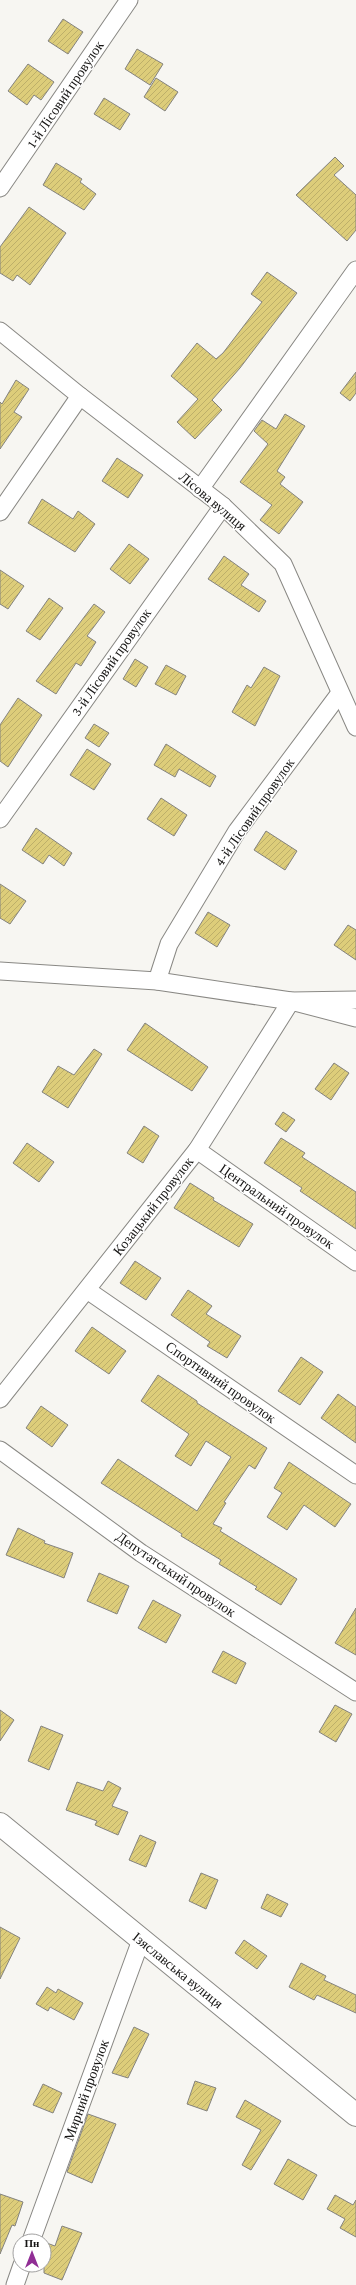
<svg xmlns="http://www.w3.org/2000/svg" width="356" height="2285" font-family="'Crimson Pro',serif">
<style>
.building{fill:url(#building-hatch);stroke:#84837f}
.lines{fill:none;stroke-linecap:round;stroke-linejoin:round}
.minor-casing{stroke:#898884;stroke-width:19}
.major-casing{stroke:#898884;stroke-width:24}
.minor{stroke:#fff;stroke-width:17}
.major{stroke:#fff;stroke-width:22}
.labels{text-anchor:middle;stroke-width:3;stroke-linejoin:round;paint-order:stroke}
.street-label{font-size:14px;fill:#161514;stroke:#fff}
</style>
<defs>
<pattern id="building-hatch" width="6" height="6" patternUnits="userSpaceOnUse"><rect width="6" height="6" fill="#ddcd7a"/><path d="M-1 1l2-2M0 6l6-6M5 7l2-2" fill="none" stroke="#bdaf69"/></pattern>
</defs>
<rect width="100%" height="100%" fill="#f7f6f2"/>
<g class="building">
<path d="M63,19L83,32L68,54L48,41Z"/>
<path d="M137,49L163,64L150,85L125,69Z"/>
<path d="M28,64L54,82L41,100L34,95L27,105L8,91Z"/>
<path d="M156,78L178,92L165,111L144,97Z"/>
<path d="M104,98L130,114L120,130L94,114Z"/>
<path d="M335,157L344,166L334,175L356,195V230L347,241L296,195Z"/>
<path d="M56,163L82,179L80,182L96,194L84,210L43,185Z"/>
<path d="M29,207L66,233L30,285L17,275L13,281L0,273V247Z"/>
<path d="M267,272L297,293L240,368L212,400L222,410L195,439L177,422L198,399L171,376L197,343L216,359L223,353L262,302L251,294Z"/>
<path d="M356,372V393L350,401L340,393Z"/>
<path d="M16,380L29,389L14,412L22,417L0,449V402L2,404Z"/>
<path d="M285,414L305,426L277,471L285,477L280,484L303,502L279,534L260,520L272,505L240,482L268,444L254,431L262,420L276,429Z"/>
<path d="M117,458L143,475L128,498L102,481Z"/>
<path d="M42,499L73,519L78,511L95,524L75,552L28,523Z"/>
<path d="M129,544L149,559L130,584L110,569Z"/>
<path d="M224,556L249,574L241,585L266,601L259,612L208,579Z"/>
<path d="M0,570L24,586L8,609L0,604Z"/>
<path d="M49,598L63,608L40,640L26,631Z"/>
<path d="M94,604L105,612L87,636L96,642L81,666L76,663L56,694L36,681Z"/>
<path d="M135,659L148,667L136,687L123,679Z"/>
<path d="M166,665L186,676L176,695L155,684Z"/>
<path d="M264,667L280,676L255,726L232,712L247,685L251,688Z"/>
<path d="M18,698L42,715L8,767L0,761V725Z"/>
<path d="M94,724L109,733L99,747L85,738Z"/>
<path d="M166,744L216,776L210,787L179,769L175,777L154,765Z"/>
<path d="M87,749L111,764L94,790L70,775Z"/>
<path d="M161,798L187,815L174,836L147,819Z"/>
<path d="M36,828L72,853L64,866L49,855L43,864L22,850Z"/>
<path d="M266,831L297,851L285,870L254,850Z"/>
<path d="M0,884L26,901L10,924L0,918Z"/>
<path d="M208,912L230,925L217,947L195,933Z"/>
<path d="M348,925L356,930V960L334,945Z"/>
<path d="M145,1023L208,1067L192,1091L127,1050Z"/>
<path d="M94,1049L102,1054L68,1108L42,1092L58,1066L74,1075Z"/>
<path d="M334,1063L349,1073L331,1100L315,1089Z"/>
<path d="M283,1112L295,1120L286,1132L275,1124Z"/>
<path d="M144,1126L159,1136L143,1163L127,1153Z"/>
<path d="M281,1138L305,1153L302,1157L356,1192V1229L300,1191L302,1188L264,1163Z"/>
<path d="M27,1143L54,1162L39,1182L13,1163Z"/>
<path d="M190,1183L214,1198L213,1200L253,1224L239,1247L174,1208Z"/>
<path d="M135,1261L161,1278L146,1300L120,1283Z"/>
<path d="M188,1290L212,1306L206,1314L241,1336L227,1358L207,1346L210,1342L171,1315Z"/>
<path d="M92,1327L126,1351L109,1374L75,1351Z"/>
<path d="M301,1357L323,1372L300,1405L278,1391Z"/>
<path d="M158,1375L197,1401V1403L267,1448L255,1469L249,1465L224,1502L226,1503L213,1524L222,1528L220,1531L297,1579L281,1605L255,1589L257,1587L219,1564L221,1560L181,1536L182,1534L101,1483L118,1459L197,1511L231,1457L206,1441L191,1466L175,1456L189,1434L141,1401Z"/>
<path d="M338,1394L356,1407V1443L321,1418Z"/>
<path d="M41,1406L68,1425L52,1447L26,1428Z"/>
<path d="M289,1462L351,1504L335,1527L304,1505L287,1530L267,1517L282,1493L274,1488Z"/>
<path d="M18,1528L45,1541L44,1543L73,1553L64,1578L6,1555Z"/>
<path d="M99,1573L129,1586L117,1614L87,1601Z"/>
<path d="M153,1600L181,1615L166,1643L138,1628Z"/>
<path d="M356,1608V1655L335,1643Z"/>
<path d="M223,1651L246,1663L236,1684L212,1672Z"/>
<path d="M335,1705L352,1714L336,1742L319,1732Z"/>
<path d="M0,1710L14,1720L0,1741Z"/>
<path d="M41,1726L63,1735L49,1770L28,1761Z"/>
<path d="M108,1781L121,1788L112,1806L128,1812L118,1835L95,1825L97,1821L66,1810L77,1782L103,1791Z"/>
<path d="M140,1835L156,1842L146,1867L129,1860Z"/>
<path d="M201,1873L218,1880L206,1909L189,1901Z"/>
<path d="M267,1894L288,1904L281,1917L261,1908Z"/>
<path d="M0,1927L20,1938L0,1979Z"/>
<path d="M244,1940L267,1956L257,1969L235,1953Z"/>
<path d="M301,1963L326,1976L324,1980L356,1995V2013L317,1995L314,2000L289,1987Z"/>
<path d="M47,1987L56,1993L58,1989L83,2003L74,2020L50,2007L48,2011L36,2004Z"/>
<path d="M134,2027L149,2034L128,2078L112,2073Z"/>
<path d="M195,2081L216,2088L207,2111L187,2104Z"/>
<path d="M43,2084L62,2093L53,2113L33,2105Z"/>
<path d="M245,2100L281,2121L251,2170L242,2165L261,2130L236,2117Z"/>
<path d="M88,2114L116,2124L92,2183L67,2172Z"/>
<path d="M288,2159L317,2175L303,2200L274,2184Z"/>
<path d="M0,2194L23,2202L15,2226L12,2225L0,2254Z"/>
<path d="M335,2195L353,2205L356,2200V2237L340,2228L345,2219L327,2209Z"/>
<path d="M62,2226L82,2233L62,2280L44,2273V2242L55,2246Z"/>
</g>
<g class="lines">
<g class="minor-casing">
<g id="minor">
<path d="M0,188L129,0"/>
<path d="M0,331L80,396L223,506L283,564L356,727"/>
<path d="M200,489L356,270"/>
<path d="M0,512L80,396"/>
<path d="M0,819L223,506"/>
<path d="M0,971L157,981L291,1001L356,1000"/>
<path d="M157,981L169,944L237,831L340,693"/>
<path d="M197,1150L356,1262"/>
<path d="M87,1290L356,1475"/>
<path d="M0,1399L197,1150L291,1001L356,1018"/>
<path d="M0,1450L141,1553L356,1692"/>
<path d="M31,2241L141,1940"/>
<path d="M15,2285L22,2265"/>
</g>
</g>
<g class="major-casing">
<path id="major" d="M0,1824L356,2115"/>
</g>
<use href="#minor" class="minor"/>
<use href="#major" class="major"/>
</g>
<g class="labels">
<g class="street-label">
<text transform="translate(65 94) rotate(-56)" y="5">1-й Лісовий провулок</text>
<text transform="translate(213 501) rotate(40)" y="5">Лісова вулиця</text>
<text transform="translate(111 662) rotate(-55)" y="5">3-й Лісовий провулок</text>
<text transform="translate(254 812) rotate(-55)" y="5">4-й Лісовий провулок</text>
<text transform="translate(153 1206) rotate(-52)" y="5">Козацький провулок</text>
<text transform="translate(277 1206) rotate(35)" y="5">Центральний провулок</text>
<text transform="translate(221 1382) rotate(35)" y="5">Спортивний провулок</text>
<text transform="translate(176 1574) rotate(34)" y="5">Депутатський провулок</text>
<text transform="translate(178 1970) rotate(39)" y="5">Ізяславська вулиця</text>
<text transform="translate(86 2090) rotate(-70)" y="5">Мирний провулок</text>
</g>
</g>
<g transform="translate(32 2253)"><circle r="19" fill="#ffffff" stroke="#a2a1a1"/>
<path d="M0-3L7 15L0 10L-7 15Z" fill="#912e95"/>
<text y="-6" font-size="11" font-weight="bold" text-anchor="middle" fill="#161514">Пн</text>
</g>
</svg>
